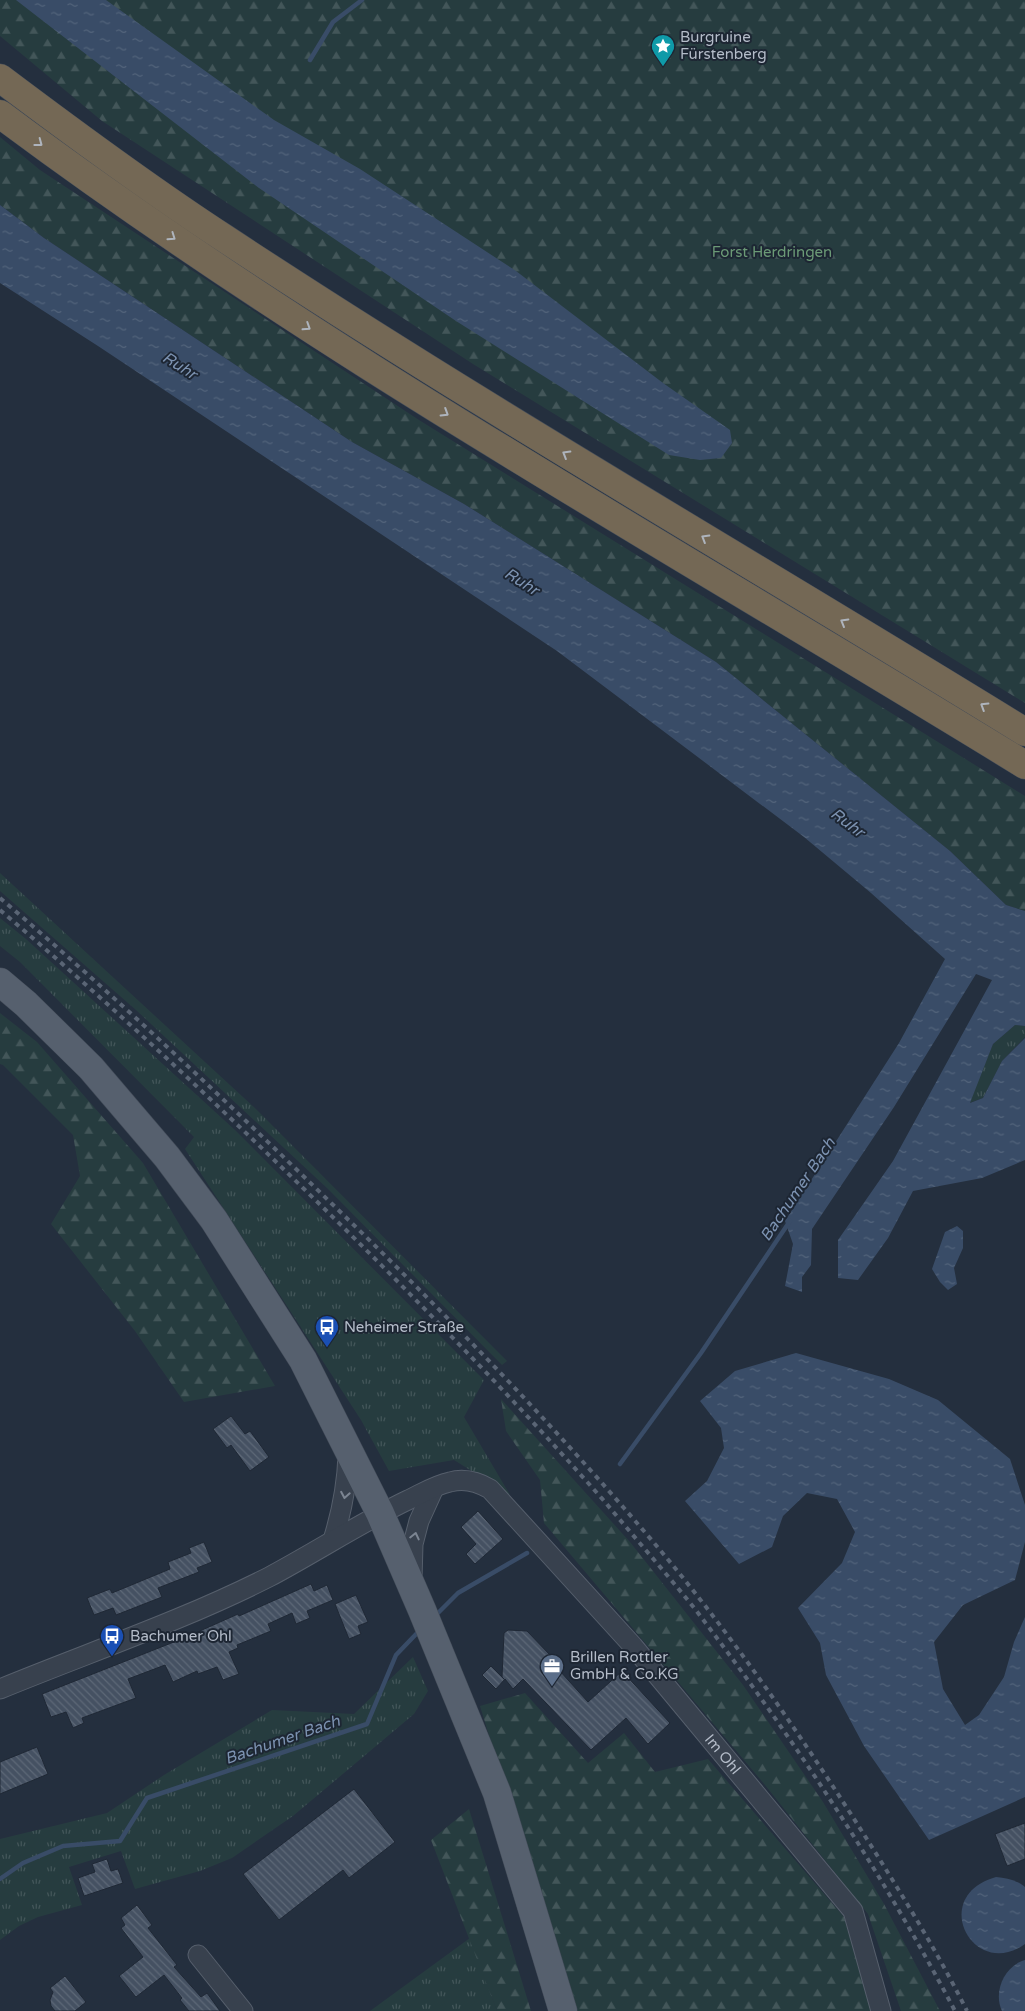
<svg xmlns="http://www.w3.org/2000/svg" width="1025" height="2011" font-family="'Varela Round',sans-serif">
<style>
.grass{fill:url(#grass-tufts)}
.forest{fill:url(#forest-firs)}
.water{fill:url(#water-ripples)}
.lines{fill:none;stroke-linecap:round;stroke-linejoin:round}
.stream{stroke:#394c67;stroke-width:4.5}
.building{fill:url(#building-back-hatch);stroke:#1f2835}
.street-casing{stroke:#565f6c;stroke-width:21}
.primary-casing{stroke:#414a57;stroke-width:29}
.highway-casing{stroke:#434c59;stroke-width:29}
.street{stroke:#38414e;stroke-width:19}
.primary{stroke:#56606e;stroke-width:28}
.highway{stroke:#746855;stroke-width:28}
.rail{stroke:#5a6575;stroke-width:4;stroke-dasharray:5 5;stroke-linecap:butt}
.oneway{stroke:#aeb4bd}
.oneway2{stroke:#7c8592}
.labels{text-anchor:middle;stroke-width:4;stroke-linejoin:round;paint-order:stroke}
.poi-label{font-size:15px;fill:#b4bcc9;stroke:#1d2633;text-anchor:start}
.park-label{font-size:15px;fill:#6b9a76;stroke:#1d2633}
.street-label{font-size:15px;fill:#b4bcc9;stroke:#1d2633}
.water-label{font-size:16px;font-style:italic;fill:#7c92b1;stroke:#1d2633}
</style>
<defs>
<pattern id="grass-tufts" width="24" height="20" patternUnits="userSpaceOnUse" patternTransform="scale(1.25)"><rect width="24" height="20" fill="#263c3f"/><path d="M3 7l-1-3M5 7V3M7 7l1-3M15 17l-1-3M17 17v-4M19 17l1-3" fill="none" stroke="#435659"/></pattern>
<pattern id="forest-firs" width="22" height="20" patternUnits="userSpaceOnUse" patternTransform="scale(1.25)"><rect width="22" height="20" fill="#263c3f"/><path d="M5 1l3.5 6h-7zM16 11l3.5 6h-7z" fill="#435659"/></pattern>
<pattern id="water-ripples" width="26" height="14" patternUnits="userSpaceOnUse" patternTransform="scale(1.25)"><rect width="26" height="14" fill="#394c67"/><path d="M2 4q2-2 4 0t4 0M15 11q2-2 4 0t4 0" fill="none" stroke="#53647b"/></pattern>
<pattern id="building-back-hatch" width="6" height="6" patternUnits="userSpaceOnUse" patternTransform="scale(1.25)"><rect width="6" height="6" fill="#455162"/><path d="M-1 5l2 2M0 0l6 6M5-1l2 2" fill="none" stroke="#5d6877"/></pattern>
</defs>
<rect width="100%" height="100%" fill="#242f3e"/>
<g class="grass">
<path d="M0,873L256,1109L507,1361L502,1365L328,1189L136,1010L0,891Z"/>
<path d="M0,918L26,939L235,1130L484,1380L464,1417L510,1495L454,1460L389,1471L361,1420L185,1149L194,1137L20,962L0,946Z"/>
<path d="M1015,1025L1025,1026V1037L1002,1061L983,1098L969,1103L993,1044Z"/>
<path d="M413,1657L428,1691L414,1714L293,1816L232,1858L200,1871L135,1889L121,1851L69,1867L82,1905L38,1917L19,1926L0,1940V1839L107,1813L164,1775L272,1710L354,1714Z"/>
<path d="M470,1938L497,2011H370Z"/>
</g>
<g class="forest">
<path d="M0,0H1025V703L473,364L102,121L0,36Z"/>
<path d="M0,137L40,170L419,420L1025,796V911L1006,905L950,851L716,662L464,504L352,442L44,238L0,205Z"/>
<path d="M0,1013L37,1042L143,1163L275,1386L184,1402L135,1331L51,1224L80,1176L73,1135L3,1065L0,1064Z"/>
<path d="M501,1399L630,1542L743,1685L823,1802L884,1904L940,2011H901L868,1914L765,1785L544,1523L540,1480L506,1431Z"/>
<path d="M525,1693L588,1763L624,1733L655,1772L708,1759L844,1917L871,2011H574L480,1706Z"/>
<path d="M469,1809L531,2011H497L431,1840Z"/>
</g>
<g class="water">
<path d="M16,0H106L274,120L360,169L516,271L663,383L730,430L732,443L721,458L700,460L669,455L456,321L259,188Z"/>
<path d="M0,205L44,238L352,442L464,504L716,662L950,851L1006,905L1025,911V1026L1015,1025L993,1044L970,1103L983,1098L1002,1061L1025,1038V1034V1160L982,1178L913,1191L888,1238L858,1280L838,1278V1240L893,1161L992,980L976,974L894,1107L812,1229L811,1265L802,1277V1292L785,1286L793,1244L785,1221L899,1043L945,959L871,893L804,837L557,651L98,346L0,283Z"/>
<path d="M957,1226L963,1231V1248L954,1268L957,1284L948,1290L940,1282L932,1269L945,1232Z"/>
<path d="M796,1353L889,1379L938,1400L1010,1459L1025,1505V1542L1015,1580L963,1605L934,1642L943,1689L965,1725L979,1715L1004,1677L1014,1642L1025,1617V1797L929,1840L864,1746L826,1675L820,1643L798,1608L842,1563L855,1532L837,1499L807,1493L783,1516L772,1547L739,1564L685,1501L707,1481L724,1448L721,1428L700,1401L735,1371Z"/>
<path d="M996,1877C1007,1878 1016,1880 1025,1887V1944C973,1981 928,1896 996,1877Z"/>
<path d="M1025,1960V2011H1002C993,1992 1004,1966 1025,1960Z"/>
</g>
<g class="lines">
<g class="stream">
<path d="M310,60L333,22L362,0"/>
<path d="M620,1464L701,1353L790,1221"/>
<path d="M435,1616L458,1593L527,1553"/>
<path d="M0,1879L23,1863L63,1846L120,1841L147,1798L367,1724L396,1655L420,1630"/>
</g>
</g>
<g class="building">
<path d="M231,1416L245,1434L250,1431L269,1457L250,1471L231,1445L227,1448L213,1429Z"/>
<path d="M478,1511L503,1539L475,1564L466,1554L476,1544L461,1527Z"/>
<path d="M204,1542L212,1562L197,1568L199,1572L158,1588L162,1597L116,1615L113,1608L94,1615L87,1598L110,1589L112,1593L170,1569L168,1562L191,1553L189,1548Z"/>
<path d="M311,1584L314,1591L327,1585L333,1600L307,1611L310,1618L296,1624L292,1613L268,1624L271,1631L237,1645L238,1648L229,1652L239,1674L223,1680L217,1667L198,1674L197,1671L173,1682L165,1665L128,1679L136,1698L82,1718L84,1723L73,1728L66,1712L51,1717L42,1694L184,1638L238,1614L239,1616Z"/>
<path d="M356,1595L368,1622L358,1626L361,1634L349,1639L335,1604Z"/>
<path d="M508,1630L527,1631L550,1655V1660L588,1702L622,1671L670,1723L648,1744L626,1718L591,1750L523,1679L513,1689L505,1679L496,1689L482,1675L491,1666L504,1679L502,1677L504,1633Z"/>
<path d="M37,1747L48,1774L0,1794V1762Z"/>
<path d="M354,1789L395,1842L349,1878L343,1870L279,1920L243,1874Z"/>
<path d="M1025,1823V1859L1007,1866L995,1834Z"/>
<path d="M107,1859L111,1871L118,1869L123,1883L84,1896L78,1878L95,1872L92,1864Z"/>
<path d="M137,1905L152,1925L148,1928L177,1965L174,1967L201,1997L207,1993L220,2011H189L180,2000L182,1998L164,1975L136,1997L119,1976L143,1957L121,1928L125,1925L121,1918Z"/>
<path d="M65,1976L86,2002L75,2011H55L51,2006L50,2000L53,1992L50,1988Z"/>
</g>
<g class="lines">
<g class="street-casing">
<g id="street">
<path d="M333,1540C342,1511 347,1485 348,1455"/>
<path d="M412,1580L413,1544L419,1521L434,1488"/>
<path id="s1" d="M0,1689C90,1652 182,1621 269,1577C316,1552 360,1523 408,1500C421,1494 435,1485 450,1482C464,1478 478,1482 490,1489L633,1646L853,1911L881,2011"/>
<path d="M198,1955L243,2011"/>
</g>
</g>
<g class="primary-casing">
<path id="primary" d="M0,982L26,1004L91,1068L167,1157L214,1220L303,1360L380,1513L422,1610L497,1793L563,2011"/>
</g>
<g class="highway-casing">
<g id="highway">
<path d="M0,78C73,133 147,188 224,238C486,411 758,567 1025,732"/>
<path d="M0,114C325,357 681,553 1025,765"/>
</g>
</g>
<use href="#street" class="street"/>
<use href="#primary" class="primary"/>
<use href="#highway" class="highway"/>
<g class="rail">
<path d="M0,898C114,995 222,1097 329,1201C438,1306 544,1415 643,1530C727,1627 801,1735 870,1844C904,1898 938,1953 967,2011"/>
<path d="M0,910C120,1012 234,1120 346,1230C435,1318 522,1408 605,1502C635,1538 666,1573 695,1609C792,1736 880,1869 955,2011"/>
</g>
</g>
<defs><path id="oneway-chevron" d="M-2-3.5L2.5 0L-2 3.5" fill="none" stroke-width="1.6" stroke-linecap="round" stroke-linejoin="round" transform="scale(1.25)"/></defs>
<g class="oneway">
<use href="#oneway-chevron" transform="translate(39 143) rotate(37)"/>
<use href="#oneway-chevron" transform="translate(172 237) rotate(35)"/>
<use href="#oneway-chevron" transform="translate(307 327) rotate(33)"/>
<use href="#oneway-chevron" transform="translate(445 413) rotate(32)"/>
<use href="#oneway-chevron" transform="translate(566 454) rotate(-149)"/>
<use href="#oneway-chevron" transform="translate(705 538) rotate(-149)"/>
<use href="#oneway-chevron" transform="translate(844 622) rotate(-150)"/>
<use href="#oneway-chevron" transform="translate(984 706) rotate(-148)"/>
</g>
<g class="oneway2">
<use href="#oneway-chevron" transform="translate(345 1495) rotate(100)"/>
<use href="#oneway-chevron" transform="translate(415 1536) rotate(-77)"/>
</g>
<defs>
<g id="sight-pin" transform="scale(1.25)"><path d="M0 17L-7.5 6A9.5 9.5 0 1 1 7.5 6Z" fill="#0f9aa8" stroke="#1d2633"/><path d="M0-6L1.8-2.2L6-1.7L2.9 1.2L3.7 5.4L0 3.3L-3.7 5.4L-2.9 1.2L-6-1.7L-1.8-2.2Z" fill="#fff"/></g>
<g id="bus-pin" transform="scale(1.25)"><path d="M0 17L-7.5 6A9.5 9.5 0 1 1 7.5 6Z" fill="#1a4fb4" stroke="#1d2633"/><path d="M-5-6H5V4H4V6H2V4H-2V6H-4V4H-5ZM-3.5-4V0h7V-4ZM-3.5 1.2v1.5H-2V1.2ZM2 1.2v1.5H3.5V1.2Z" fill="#fff"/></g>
<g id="office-pin" transform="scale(1.25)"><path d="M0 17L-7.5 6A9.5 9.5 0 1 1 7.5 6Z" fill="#5c6f8a" stroke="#1d2633"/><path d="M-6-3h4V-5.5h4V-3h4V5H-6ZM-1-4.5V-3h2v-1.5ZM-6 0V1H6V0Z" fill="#fff"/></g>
</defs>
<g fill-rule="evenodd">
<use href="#sight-pin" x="663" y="46"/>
<use href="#bus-pin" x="327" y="1327"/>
<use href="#bus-pin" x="112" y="1636"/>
<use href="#office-pin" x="552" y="1666"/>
</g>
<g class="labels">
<g class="poi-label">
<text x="680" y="42">Burgruine<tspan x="680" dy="17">Fürstenberg</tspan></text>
<text x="344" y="1332">Neheimer Straße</text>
<text x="130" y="1641">Bachumer Ohl</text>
<text x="570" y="1662">Brillen Rottler<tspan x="570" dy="17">GmbH &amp; Co.KG</tspan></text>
</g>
<g class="park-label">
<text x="772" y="257">Forst Herdringen</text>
</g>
<g class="street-label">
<text dy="5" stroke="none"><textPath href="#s1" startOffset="891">Im Ohl</textPath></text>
</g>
<g class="water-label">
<text transform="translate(180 365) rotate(32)" y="6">Ruhr</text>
<text transform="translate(522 581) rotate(32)" y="6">Ruhr</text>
<text transform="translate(848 822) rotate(37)" y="6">Ruhr</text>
<text transform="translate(797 1189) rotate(-56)" y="6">Bachumer Bach</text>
<text transform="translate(282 1739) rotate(-19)" y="6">Bachumer Bach</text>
</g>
</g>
</svg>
